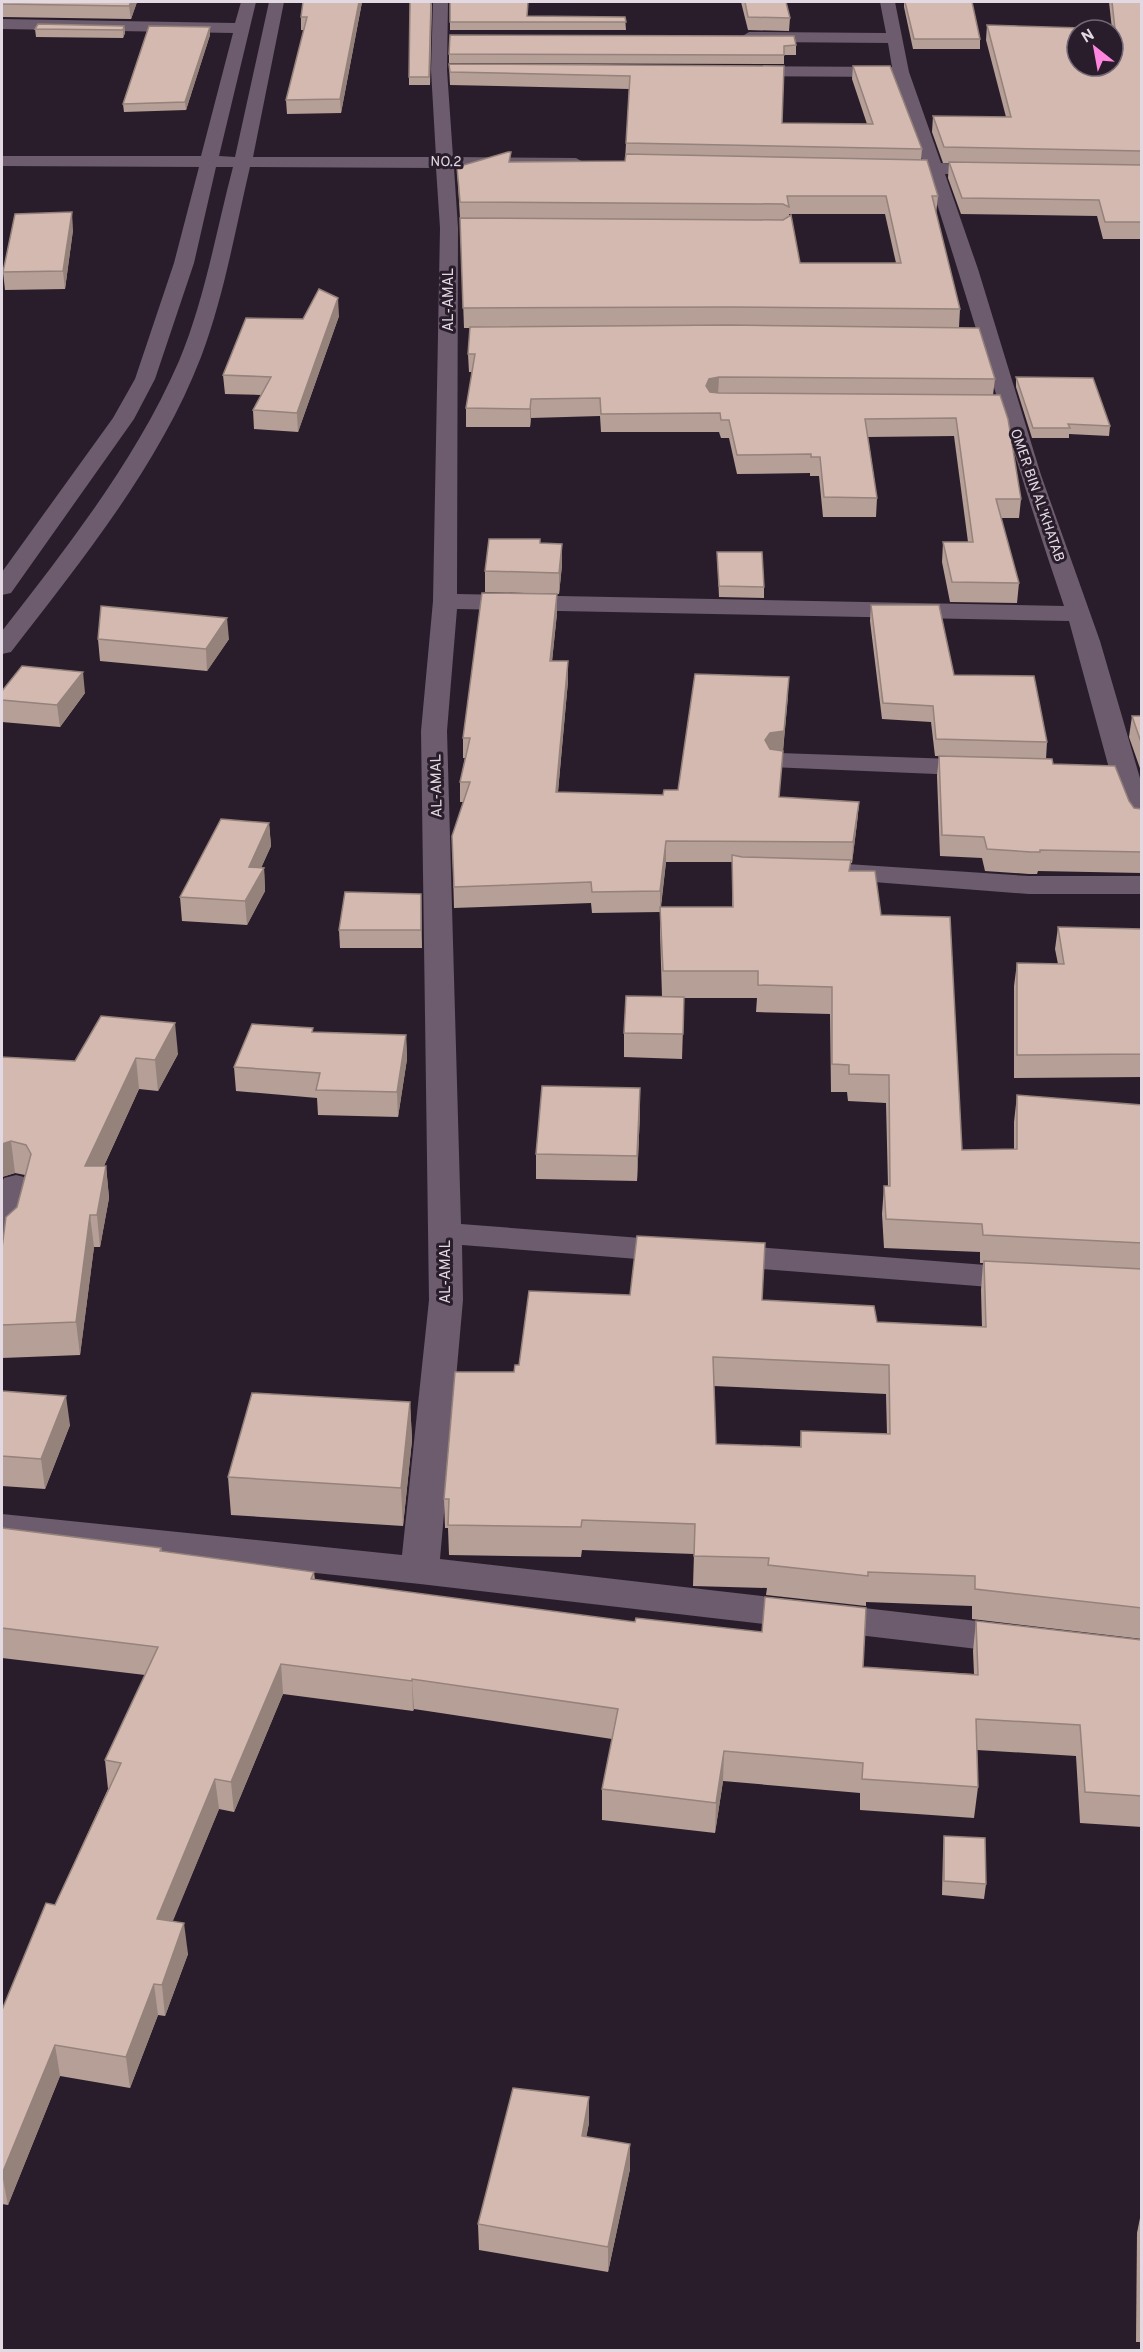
<svg xmlns="http://www.w3.org/2000/svg" width="1143" height="2352" font-family="Overpass,sans-serif">
<style>
.lines{fill:none;stroke-linecap:round;stroke-linejoin:round}
.minor{fill:#6c5c6d;fill-rule:evenodd}
.wall{fill:#b59f97;fill-rule:evenodd}
.shaded-wall{fill:#94827b}
.building{fill:#d3b9b0;stroke:#94827b;stroke-width:1.5;fill-rule:evenodd}
.labels{text-anchor:middle;stroke-width:6;stroke-linejoin:round;paint-order:stroke}
.far-street-label{font-size:14px;fill:#e2d9e3;stroke:#2a1d2b}
.street-label{font-size:15px;fill:#e2d9e3;stroke:#2a1d2b}
</style>
<rect width="100%" height="100%" fill="#2a1d2b"/>
<g class="lines">
<g class="minor">
<path d="M241,2H256L219,156L235,157L269,2H284L253,157H436L431,70L433,2H448L447,70L453,157L576,158L585,163L576,168H454L458,228L457,594L1064,606C1015,463 974,317 927,173L885,172L876,167L885,162L923,163L894,77L738,76L730,71L738,66L892,67L888,43L749,42L741,37L749,32L886,33L880,2H895L909,72L941,163L993,165L1002,170L993,175L945,174L978,269L1041,475L1100,641L1142,785V829L1132,827L1128,821L1110,772L1069,621L457,609L447,731L461,1224L1026,1268L1038,1271L1043,1279L1038,1287L1026,1290L462,1245L463,1300L440,1559L1021,1626L1035,1630L1041,1640L1035,1650L1021,1654L420,1584L2,1540V1514L402,1555L429,1300L421,731L433,601L440,228L436,168L250,167C235,231 224,296 201,357C159,466 81,561 11,652L2,654V631C68,546 136,460 179,361C205,299 216,231 233,167H216L194,263L155,379L134,419L11,593L2,595V572L113,418L135,379L174,263L199,167L2,166V156H201L233,33L2,29V19L235,23Z"/>
<path d="M779,753L983,760L992,762L996,768L992,774L983,776L770,767L766,761L770,755Z"/>
<path d="M832,863L1029,876H1142V894H1029L822,878L818,872L822,866Z"/>
<path d="M16,1175L28,1178L33,1185L19,1239L14,1246L2,1249V1182L4,1178Z"/>
</g>
</g>
<g class="wall">
<path d="M2,2H137L131,19L2,17V20Z"/>
<path d="M362,2L341,113L287,114L286,100L304,30H301V17Z"/>
<path d="M432,2L430,85H409V77Z"/>
<path d="M450,2L527,16L625,17L626,30H450Z"/>
<path d="M741,2H786L790,18L789,31L748,30Z"/>
<path d="M904,2H972L980,39V49H913L904,7Z"/>
<path d="M1109,2H1142V239H1103L1097,216L961,214L948,178L949,163H943L932,132L933,116L1006,117L986,40L987,25L1112,29Z"/>
<path d="M124,26L125,33L123,38L36,37L35,29Z"/>
<path d="M210,27V35L186,110L124,112L123,104Z"/>
<path d="M796,45V55H784V64L449,63V54Z"/>
<path d="M449,64L784,66L782,123L867,124L852,79L853,66L922,149L921,160L938,196L936,214L960,309L959,327L995,379L993,395L1021,499L1019,518H1001L1019,583L1017,603L950,602L942,562L943,542H968L954,436L868,437L877,498L876,517H823L819,476H810V473L737,474L729,438H721L719,432H601L600,416L531,418L530,427H466V408L472,372H469L468,354L470,328H464L460,218L457,167L511,162L625,161L629,89L450,85ZM789,214H885L896,263H800Z"/>
<path d="M73,230L65,289L5,290L3,272Z"/>
<path d="M339,316L298,432L254,429L253,410L261,395L225,394L223,375L303,319Z"/>
<path d="M1016,377L1110,426L1109,436L1069,434V438H1032L1016,387Z"/>
<path d="M717,552L764,587V598L719,597Z"/>
<path d="M562,565L559,594L485,592V571Z"/>
<path d="M871,605L954,675L1047,742L1046,759L935,756L931,722L882,719L870,621Z"/>
<path d="M557,613L552,661L568,681L558,792L663,795L678,790L788,696L783,751H782L779,797L859,802L857,823L852,863H850V871L881,915L962,1150L1014,1149V1122L1017,1095L1142,1105V1639L972,1619V1606L866,1602V1606L766,1595L767,1588L693,1586L694,1554L582,1550L581,1557L449,1555L448,1528H445L444,1499L519,1365L763,1300L877,1322L982,1327L981,1290L983,1263H980V1252L884,1248L882,1214L884,1186H888L886,1103L848,1101L847,1092H831L830,1014L756,1012L757,998H684L682,1059L624,1057V1033L662,996L660,933V909V912L592,913L591,903L454,908L452,836L464,802H460V782L465,758H463V738ZM666,862H732V907H661ZM714,1386L886,1394L887,1434L801,1431L800,1447L716,1444Z"/>
<path d="M98,639H229L207,671L100,661Z"/>
<path d="M2,691L85,693L60,727L2,722Z"/>
<path d="M1132,716H1142V774L1129,737Z"/>
<path d="M939,756L1053,764L1129,801L1134,808L1142,809V873L1038,871L1037,874H1029L985,871L982,858L940,856L937,776Z"/>
<path d="M269,823L271,846L261,868H264L265,891L247,925L182,921L180,897Z"/>
<path d="M421,894L422,948H340L339,930Z"/>
<path d="M1058,927L1142,929V1077L1014,1078V986L1017,963L1058,964L1055,949Z"/>
<path d="M314,1032L406,1035L407,1059L398,1117L318,1115L317,1098L236,1091L234,1067Z"/>
<path d="M178,1054L158,1091L139,1089L104,1166H106L109,1198L100,1247H94L80,1355L2,1358V1248L17,1207L25,1175L15,1173L2,1177V1057L75,1061Z"/>
<path d="M640,1113L637,1181L536,1179V1154Z"/>
<path d="M2,1391L70,1425L45,1489L2,1486Z"/>
<path d="M410,1402L412,1440L403,1526L231,1515L228,1477Z"/>
<path d="M2,1528L161,1548L162,1551L314,1572L315,1580L863,1667L974,1674L973,1651L976,1621L1142,1640V1827L1080,1823L1076,1756L977,1750L978,1787L974,1818L860,1810V1793L723,1781L715,1833L602,1820V1789L612,1739L414,1709L413,1711L283,1694L234,1812L219,1809L172,1922L188,1954L165,2016L158,2015L130,2088L60,2076L8,2205L2,2204V2010L55,1905L108,1789L105,1760L145,1675L2,1658Z"/>
<path d="M944,1836L986,1884L984,1899L942,1895L943,1850Z"/>
<path d="M589,2123L586,2137L630,2169L608,2272L479,2250L478,2224Z"/>
<path d="M1142,2208V2342H1136L1137,2233Z"/>
</g>
<g class="shaded-wall">
<path d="M131,2H137L131,19L129,6Z"/>
<path d="M359,2H362L341,113L340,99Z"/>
<path d="M124,26L125,33L123,38V30Z"/>
<path d="M210,27V35L186,110L185,102Z"/>
<path d="M72,212L73,230L65,289L63,271Z"/>
<path d="M338,298L339,316L298,432L297,413Z"/>
<path d="M719,377L718,395L708,397L706,386L709,379Z"/>
<path d="M531,399V418L530,427V409Z"/>
<path d="M562,544V565L559,594V573Z"/>
<path d="M557,594V613L550,681V661Z"/>
<path d="M227,618L229,639L207,671L206,649Z"/>
<path d="M568,661V681L556,813V792Z"/>
<path d="M83,672L85,693L60,727L57,705Z"/>
<path d="M789,677L783,751L770,753L765,740Z"/>
<path d="M859,802L857,823L852,863L853,842Z"/>
<path d="M269,823L271,846L251,890L249,867Z"/>
<path d="M666,841V862L660,912V891Z"/>
<path d="M264,868L265,891L247,925L245,901Z"/>
<path d="M175,1023L178,1054L158,1091L155,1060Z"/>
<path d="M406,1035L407,1059L398,1117L397,1092Z"/>
<path d="M136,1058L139,1089L89,1198L85,1166Z"/>
<path d="M640,1088V1113L637,1181V1156Z"/>
<path d="M11,1141L15,1173L2,1177V1188V1144Z"/>
<path d="M106,1166L109,1198L100,1247L97,1215Z"/>
<path d="M90,1215L94,1247L80,1355L76,1322Z"/>
<path d="M66,1396L70,1425L45,1489L41,1459Z"/>
<path d="M410,1402L412,1440L403,1526L401,1488Z"/>
<path d="M281,1664L283,1694L234,1812L231,1782Z"/>
<path d="M412,1679L414,1709L413,1711L412,1681Z"/>
<path d="M724,1751L723,1781L715,1833L716,1803Z"/>
<path d="M215,1779L219,1809L161,1950L157,1919Z"/>
<path d="M184,1923L188,1954L165,2016L162,1985Z"/>
<path d="M154,1984L158,2015L130,2088L126,2057Z"/>
<path d="M55,2045L60,2076L8,2205L2,2174Z"/>
<path d="M589,2097V2123L582,2161V2136Z"/>
<path d="M630,2144V2169L608,2272V2247Z"/>
</g>
<g class="building">
<path d="M2,2H131L129,6L2,4Z"/>
<path d="M303,2H359L340,99L286,100L307,17H301Z"/>
<path d="M410,2H431L429,77H409Z"/>
<path d="M450,2H528L527,16L625,17L626,22H450Z"/>
<path d="M745,2H786L790,18L748,17Z"/>
<path d="M905,2H972L980,39H914Z"/>
<path d="M1112,2H1142V151L944,147L933,116L1011,117L987,25L1115,29ZM1077,30H1113V66H1077Z"/>
<path d="M38,24L124,26L123,30L35,29Z"/>
<path d="M149,26L210,27L185,102L123,104Z"/>
<path d="M450,35L794,36L796,45L784,46V55L449,54Z"/>
<path d="M449,64L784,66L782,123L873,124L853,66H890L922,149L626,143L630,76L450,72Z"/>
<path d="M508,152H511L509,162L625,161L626,154L927,160L938,196H932L960,309L729,307L463,308L460,218L783,220L791,215L800,263H901L886,196H787L789,207L783,204L460,202L457,167Z"/>
<path d="M949,162L1142,165V222H1105L1099,200L962,198Z"/>
<path d="M72,212L63,271L3,272L15,214Z"/>
<path d="M319,289L338,298L297,413L253,410L271,377L223,375L246,318L303,319Z"/>
<path d="M729,325L979,328L995,379L719,377L709,379L706,386L710,392L719,393L1000,395L1008,419L1021,499H996L1019,583L952,582L943,542H973L956,418L865,419L877,498L824,497L820,457H811V454L737,455L729,420H721L720,413L601,414L600,398L531,399L530,409L466,408L475,354H468L470,327Z"/>
<path d="M1016,377L1093,378L1110,426L1068,424L1070,428H1033Z"/>
<path d="M489,539H540V543L562,544L559,573L485,571Z"/>
<path d="M717,552H762L764,587L719,586Z"/>
<path d="M482,593L557,594L550,661H568L556,792L663,795L664,790H678L695,674L789,677L784,731L770,733L765,740L770,749L783,751L779,797L859,802L853,842L666,841L660,891L592,892L591,882L454,887L452,836L470,782H460L470,738H463Z"/>
<path d="M871,605H939L954,675L1034,676L1047,742L936,739L933,706L883,703Z"/>
<path d="M101,606L227,618L206,649L98,639Z"/>
<path d="M22,666L83,672L57,705L2,700V691Z"/>
<path d="M1132,716H1142V745Z"/>
<path d="M939,756L1052,759L1053,764L1115,766L1129,801L1134,808L1142,809V852L1040,850V852H1031L987,849L984,837L942,835Z"/>
<path d="M221,819L269,823L249,867L264,868L245,901L180,897Z"/>
<path d="M732,855L742,857L851,860L849,871H875L881,915L950,917L962,1150L1017,1149V1095L1142,1105V1243L983,1235L982,1224L886,1219L884,1186H890L889,1075L849,1074V1065L832,1064V987L758,985V971H663L660,907H733Z"/>
<path d="M345,892L421,894V930H339Z"/>
<path d="M1058,927L1142,929V1054L1017,1055V963L1064,964Z"/>
<path d="M626,996L684,997L683,1034L624,1033Z"/>
<path d="M101,1016L175,1023L155,1060L136,1058L85,1166H106L97,1215H90L76,1322L2,1325V1248L6,1217L17,1207L31,1154L26,1145L11,1141L2,1144V1057L75,1061Z"/>
<path d="M252,1024L313,1028L312,1032L406,1035L397,1092L316,1090L320,1073L234,1067Z"/>
<path d="M542,1086L640,1088L637,1156L536,1154Z"/>
<path d="M637,1236L765,1243L762,1300L874,1306L877,1322L986,1327L984,1261L1142,1269V1608L975,1589V1576L868,1572V1576L768,1565L769,1558L694,1556L695,1524L582,1520L581,1527L448,1525L449,1499H444L455,1372H514L515,1365H519L529,1291L630,1295ZM713,1357L889,1365L890,1434L801,1431V1447L716,1444Z"/>
<path d="M2,1391L66,1396L41,1459L2,1456Z"/>
<path d="M252,1393L410,1402L401,1488L228,1477Z"/>
<path d="M2,1528L161,1548L160,1551L314,1572L311,1579L635,1622L636,1618L762,1632L765,1597L866,1608L863,1667L978,1675L976,1621L1142,1640V1796L1085,1792L1080,1725L976,1719L978,1787L862,1779L863,1763L724,1751L716,1803L602,1789L618,1709L412,1679V1681L281,1664L231,1782L215,1779L157,1919L184,1923L162,1985L154,1984L126,2057L55,2045L2,2174V2010L46,1903L55,1905L121,1763L105,1760L158,1647L2,1628Z"/>
<path d="M944,1836L985,1838L986,1884L944,1881Z"/>
<path d="M513,2088L589,2097L582,2136L630,2144L608,2247L478,2224Z"/>
<path d="M1142,2254V2314H1141Z"/>
</g>
<g class="labels">
<g class="far-street-label">
<text transform="translate(446 161) rotate(1)" y="5">NO.2</text>
<text transform="translate(1038 495) rotate(71)" y="5">OMER BIN AL'KHATAB</text>
</g>
<g class="street-label">
<text transform="translate(448 300) rotate(-90)" y="5">AL-AMAL</text>
<text transform="translate(436 786) rotate(-91)" y="5">AL-AMAL</text>
<text transform="translate(445 1272) rotate(-90)" y="5">AL-AMAL</text>
</g>
</g>
<rect width="1143" height="2352" fill="none" stroke="#e2d9e3" stroke-width="6"/>
<g transform="translate(1095 48) rotate(329)"><circle r="28" fill="#2a1d2b" stroke="#746875" stroke-width="1.5"/>
<path d="M0-4.5L10 22L0 15L-10 22Z" fill="#ff85df"/>
<text y="-9" font-size="16" font-weight="bold" text-anchor="middle" fill="#e2d9e3">N</text>
</g>
</svg>
